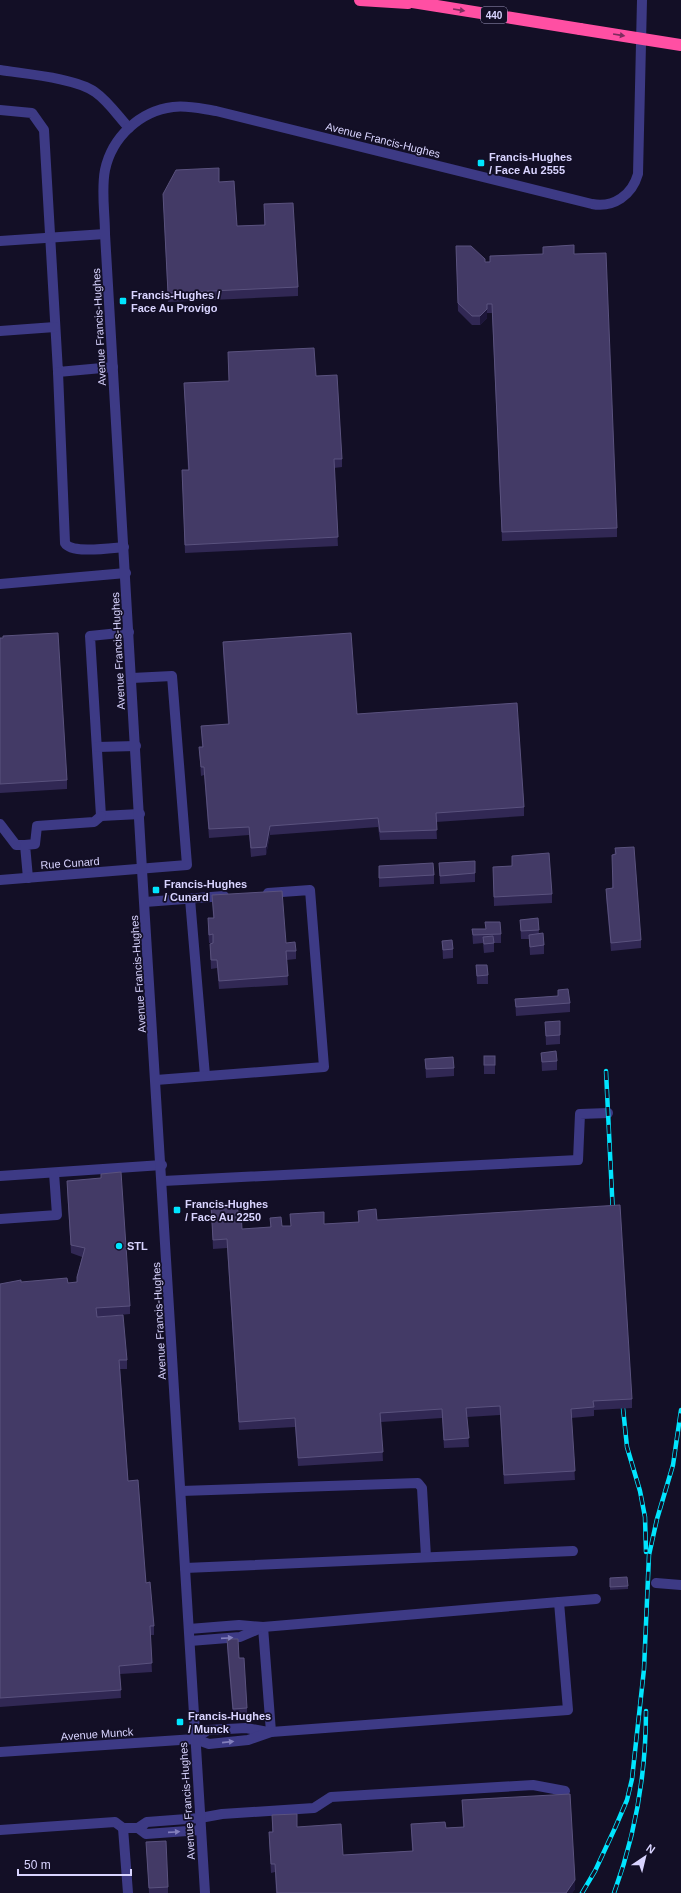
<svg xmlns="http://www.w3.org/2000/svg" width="681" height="1893" font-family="Helvetica,sans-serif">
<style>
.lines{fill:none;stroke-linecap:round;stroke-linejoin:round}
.minor{stroke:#3d3a85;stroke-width:10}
.highway{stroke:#ff4fa3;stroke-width:12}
.rail-casing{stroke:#00e5ff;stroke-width:4.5}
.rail{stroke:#130f26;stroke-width:3;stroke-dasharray:9;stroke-linecap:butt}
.highway-bridge{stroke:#ff4fa3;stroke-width:12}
.wall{fill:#312854}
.shaded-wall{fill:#1d163a}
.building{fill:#433a66;stroke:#5a527e}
.oneway{fill:#7d2c5e}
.oneway2{fill:#837fbc}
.poi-dot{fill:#00e5ff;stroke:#130f26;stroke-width:1.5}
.labels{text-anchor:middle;stroke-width:3.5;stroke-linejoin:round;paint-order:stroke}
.shield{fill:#130f26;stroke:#9e99be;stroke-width:1}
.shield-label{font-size:10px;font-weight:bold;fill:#d9d4ff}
.street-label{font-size:11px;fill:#d9d4ff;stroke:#130f26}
.poi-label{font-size:11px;font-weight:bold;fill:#d9d4ff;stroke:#130f26;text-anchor:start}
</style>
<rect width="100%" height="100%" fill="#130f26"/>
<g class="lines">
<g class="minor">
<path d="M0,70C25,74 76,78 95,92C108,101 118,116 129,128"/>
<path d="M0,110L32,113L44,130L58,372L113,367"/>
<path d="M0,241L105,234"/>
<path d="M0,331L55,327"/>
<path d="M58,372L65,543C71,554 111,548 124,547"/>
<path d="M0,584L126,573"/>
<path d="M129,632L90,636L101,816L140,814"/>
<path d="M97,747L136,746"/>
<path d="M0,824L16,845H25"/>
<path d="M28,878L25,845L35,844L37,826L94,822L101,816"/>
<path d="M0,880L187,865L172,676L132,678"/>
<path d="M190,899L205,1076"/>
<path d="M145,902L224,896"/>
<path d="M156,1080L324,1067L310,890L268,893"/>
<path d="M0,1176L162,1165"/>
<path d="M163,1181L578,1160L580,1114L608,1113"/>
<path d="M0,1219L57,1215L54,1173"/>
<path d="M181,1491L418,1483L422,1488L426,1557"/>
<path d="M185,1568L573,1551"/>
<path d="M656,1583L681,1585"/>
<path d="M559,1602L596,1599"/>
<path d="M263,1627L271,1732"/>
<path d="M190,1641L240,1637L261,1628"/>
<path d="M195,1739L208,1730L246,1728L268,1732"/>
<path d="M0,1752L195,1739L209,1744L248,1740L271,1732L568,1710L559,1602L263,1627L239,1625L189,1629"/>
<path d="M138,1828L146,1834L201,1830"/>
<path d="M0,1830L115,1822L123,1828"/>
<path d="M128,1893L123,1828H138L147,1822L200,1818L222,1814L314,1808L331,1797L533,1785L565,1791"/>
<path d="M205,1893L142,870L105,234C105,213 101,190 105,170C112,137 140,111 173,107C188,105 202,109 216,111L592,204C614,208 632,195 638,174L642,0"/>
</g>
<g class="highway">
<path d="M360,0L408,3"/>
<path d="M400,0L580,29"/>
</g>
<g class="rail-casing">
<g id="rail">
<path d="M606,1071L613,1215"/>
<path d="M623,1408L627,1447L640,1491L645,1517L646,1552"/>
<path d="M582,1893L595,1871L615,1828L627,1800L632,1779L644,1669L649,1555L657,1519L673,1465L681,1410"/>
<path d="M614,1893C635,1836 646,1772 646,1711"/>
</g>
</g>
<use href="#rail" class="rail"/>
<path class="highway-bridge" d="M580,29L681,45"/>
</g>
<g class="wall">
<path d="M219,182L237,226L264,225V204L298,287V296L168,302L163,194Z"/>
<path d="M456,246L485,262L574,254L617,528V537L502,541L492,313H487V318L480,325H472L458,311Z"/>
<path d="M228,352L316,376L342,459V467L334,468L338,546L185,553L182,470H188L184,383L229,381Z"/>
<path d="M0,638L67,780V789L0,793Z"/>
<path d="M223,642L357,714L524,807V816L436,822L437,839L380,840L378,827L270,835L266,855L251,857L249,835L209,838L204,775L201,776L199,747H202L201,726L228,724L223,651Z"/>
<path d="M615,848L641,940V948L611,951L606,897V889L612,888Z"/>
<path d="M512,856L552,894V903L494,906L493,867L512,866Z"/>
<path d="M439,863L475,873V882L440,884Z"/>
<path d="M379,866L434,875V884L379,887Z"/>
<path d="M212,895L286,943L296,951V959L287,960L288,985L219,989L217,968L211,969L210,944L213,943H209L208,927V918H213Z"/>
<path d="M538,918L539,934L544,945V954L530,955L529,939H521L520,920Z"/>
<path d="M472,929L501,934V943H494V952L484,953L483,943L473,944Z"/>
<path d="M442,941L453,949V958L443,959Z"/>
<path d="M476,965L488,975V984H477Z"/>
<path d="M558,990L570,1003V1012L516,1016L515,999L558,996Z"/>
<path d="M545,1022L560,1035V1044L546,1045Z"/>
<path d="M541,1053L557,1061V1070L542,1071Z"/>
<rect x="484" y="1056" width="11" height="18"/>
<path d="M425,1059L454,1068V1076L426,1078Z"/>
<path d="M67,1181L130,1306V1314L97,1317L127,1360V1369H120L128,1481L154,1626V1635H150L152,1672L120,1674L121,1698L0,1707V1284L21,1282L68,1283L77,1282V1277L82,1257L71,1253L67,1189Z"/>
<path d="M211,1205L238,1212L242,1229L270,1227V1218L282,1226H291L290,1214L324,1224L358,1222V1211L377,1220L632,1399V1408L594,1410V1416L571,1418L575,1480L504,1484L500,1415L467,1417L469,1447L444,1448L442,1418L381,1422L383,1461L298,1466L295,1427L239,1430L227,1248L213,1249Z"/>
<path d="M610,1578L628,1586V1589L610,1590Z"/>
<path d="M227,1639L239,1658L247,1708V1717L233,1718L227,1648Z"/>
<path d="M462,1800L575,1889L572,1893H276L275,1872L271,1873L269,1841V1832H272V1815L297,1827L343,1855L412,1851L411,1824L446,1828L463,1827Z"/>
<path d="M146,1842L168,1887V1893H149Z"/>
</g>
<g class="shaded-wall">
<path d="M487,309V318L480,325V316Z"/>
<path d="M270,826V835L266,855V847Z"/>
<path d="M575,1880V1889L572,1893H566Z"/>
</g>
<g class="building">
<path d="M219,168V182L234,181L237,226L265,225L264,204L293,203L298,287L168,293L163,194L176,170Z"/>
<path d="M574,245V254L606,253L617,528L502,532L492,304H487V309L480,316H472L458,303L456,246H471L485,259V262H490V256L543,254V247Z"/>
<path d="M314,348L316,376L337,375L342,459H334L338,537L185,545L182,470H189L184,383L229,381L228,352Z"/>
<path d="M58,633L67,780L0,784V638H3V636Z"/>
<path d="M351,633L357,714L517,703L524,807L436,813L437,830L380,832L378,818L270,826L266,847L251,848L249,827L209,829L204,767H201L199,747H203L201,726L229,724L223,642Z"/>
<path d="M634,847L641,940L611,943L606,889L613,888L612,855L616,854L615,848Z"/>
<path d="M549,853L552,894L494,897L493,867L512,866V856Z"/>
<path d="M475,861V873L440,876L439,863Z"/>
<path d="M433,863L434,875L379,878V866Z"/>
<path d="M282,891L286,943L295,942L296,951H286L288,976L219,981L217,960H211L210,944L213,943V934L209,935L208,918H214L212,895Z"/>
<path d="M538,918L539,930L521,931L520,920Z"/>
<path d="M485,922H500L501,934L473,935L472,929H486Z"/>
<path d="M543,933L544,945L530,947L529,935Z"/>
<path d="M493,936L494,943L484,944L483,937Z"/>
<path d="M452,940L453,949L443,950L442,941Z"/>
<path d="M476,965H487L488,975L477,976Z"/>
<path d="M568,989L570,1003L516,1007L515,999L558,996V990Z"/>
<path d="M560,1021V1035L546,1036L545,1022Z"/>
<path d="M556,1051L557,1061L542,1062L541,1053Z"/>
<rect x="484" y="1056" width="11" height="9"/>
<path d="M453,1057L454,1068L426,1069L425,1059Z"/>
<path d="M121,1172L130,1306L96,1308L97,1317L123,1315L127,1360H119L128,1481L138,1480L146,1583L150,1582L154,1626H150L152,1663L119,1666L121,1690L0,1698V1284L21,1280V1282L67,1278L68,1283L77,1282V1277L85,1248L71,1245L67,1181L101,1178V1174Z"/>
<path d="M237,1203L238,1212H241L242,1229L271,1227L270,1218L281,1217L282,1226H291L290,1214L324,1212V1224L359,1222L358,1211L376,1209L377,1220L620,1205L632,1399L593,1401L594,1407L571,1409L575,1471L504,1475L500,1406L466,1408L469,1438L444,1440L442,1409L380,1413L383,1452L298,1458L295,1418L239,1422L227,1239L213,1240L211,1205Z"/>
<path d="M627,1577L628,1586L610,1587V1578Z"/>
<path d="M227,1639H238L239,1658H244L247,1708L233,1709Z"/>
<path d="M570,1794L575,1880L566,1893H277L275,1864H271L269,1832H273L272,1815L297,1814V1827L341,1824L343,1855L413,1851L411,1824L445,1822L446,1828L464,1827L462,1800Z"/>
<path d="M166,1841L168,1887L149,1888L146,1842Z"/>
</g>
<defs><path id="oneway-solid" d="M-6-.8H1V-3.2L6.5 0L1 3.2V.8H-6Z"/></defs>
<g class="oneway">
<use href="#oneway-solid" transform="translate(459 10) rotate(9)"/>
<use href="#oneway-solid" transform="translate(619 35) rotate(9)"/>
</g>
<g class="oneway2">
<use href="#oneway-solid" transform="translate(227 1638) rotate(-4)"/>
<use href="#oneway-solid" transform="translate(228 1742) rotate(-6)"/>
<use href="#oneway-solid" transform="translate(174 1832) rotate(-4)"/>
</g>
<g class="poi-dot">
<rect x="477" y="159" width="8" height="8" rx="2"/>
<rect x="119" y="297" width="8" height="8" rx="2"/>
<rect x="152" y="886" width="8" height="8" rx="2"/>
<rect x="173" y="1206" width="8" height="8" rx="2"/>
<circle cx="119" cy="1246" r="4"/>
<rect x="176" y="1718" width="8" height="8" rx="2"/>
</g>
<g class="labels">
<rect class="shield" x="481" y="7" width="26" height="16" rx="3"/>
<g class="shield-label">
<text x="494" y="19">440</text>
</g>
<g class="street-label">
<text transform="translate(383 140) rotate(14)" y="4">Avenue Francis-Hughes</text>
<text transform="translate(99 327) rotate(-93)" y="4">Avenue Francis-Hughes</text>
<text transform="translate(118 651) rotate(-93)" y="4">Avenue Francis-Hughes</text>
<text transform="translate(70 863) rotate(-4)" y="4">Rue Cunard</text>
<text transform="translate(138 974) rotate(-94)" y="4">Avenue Francis-Hughes</text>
<text transform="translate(159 1321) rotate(-93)" y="4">Avenue Francis-Hughes</text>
<text transform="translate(97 1734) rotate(-4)" y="4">Avenue Munck</text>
<text transform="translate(187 1801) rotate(-94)" y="4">Avenue Francis-Hughes</text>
</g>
<g class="poi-label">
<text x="489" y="161">Francis-Hughes<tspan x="489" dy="13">/ Face Au 2555</tspan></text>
<text x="131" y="299">Francis-Hughes /<tspan x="131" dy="13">Face Au Provigo</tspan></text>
<text x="164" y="888">Francis-Hughes<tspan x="164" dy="13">/ Cunard</tspan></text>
<text x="185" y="1208">Francis-Hughes<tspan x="185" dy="13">/ Face Au 2250</tspan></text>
<text x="127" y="1250">STL</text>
<text x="188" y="1720">Francis-Hughes<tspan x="188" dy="13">/ Munck</tspan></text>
</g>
</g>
<g transform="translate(645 1857) rotate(35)" stroke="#130f26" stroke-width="3" paint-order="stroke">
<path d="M0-3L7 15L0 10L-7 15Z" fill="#d9d4ff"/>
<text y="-6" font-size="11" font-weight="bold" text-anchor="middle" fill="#d9d4ff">N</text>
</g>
<path d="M18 1869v6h113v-6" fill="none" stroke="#d9d4ff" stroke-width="2"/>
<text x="24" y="1869" font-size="12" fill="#d9d4ff" stroke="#130f26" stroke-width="3" paint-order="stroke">50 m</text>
</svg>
